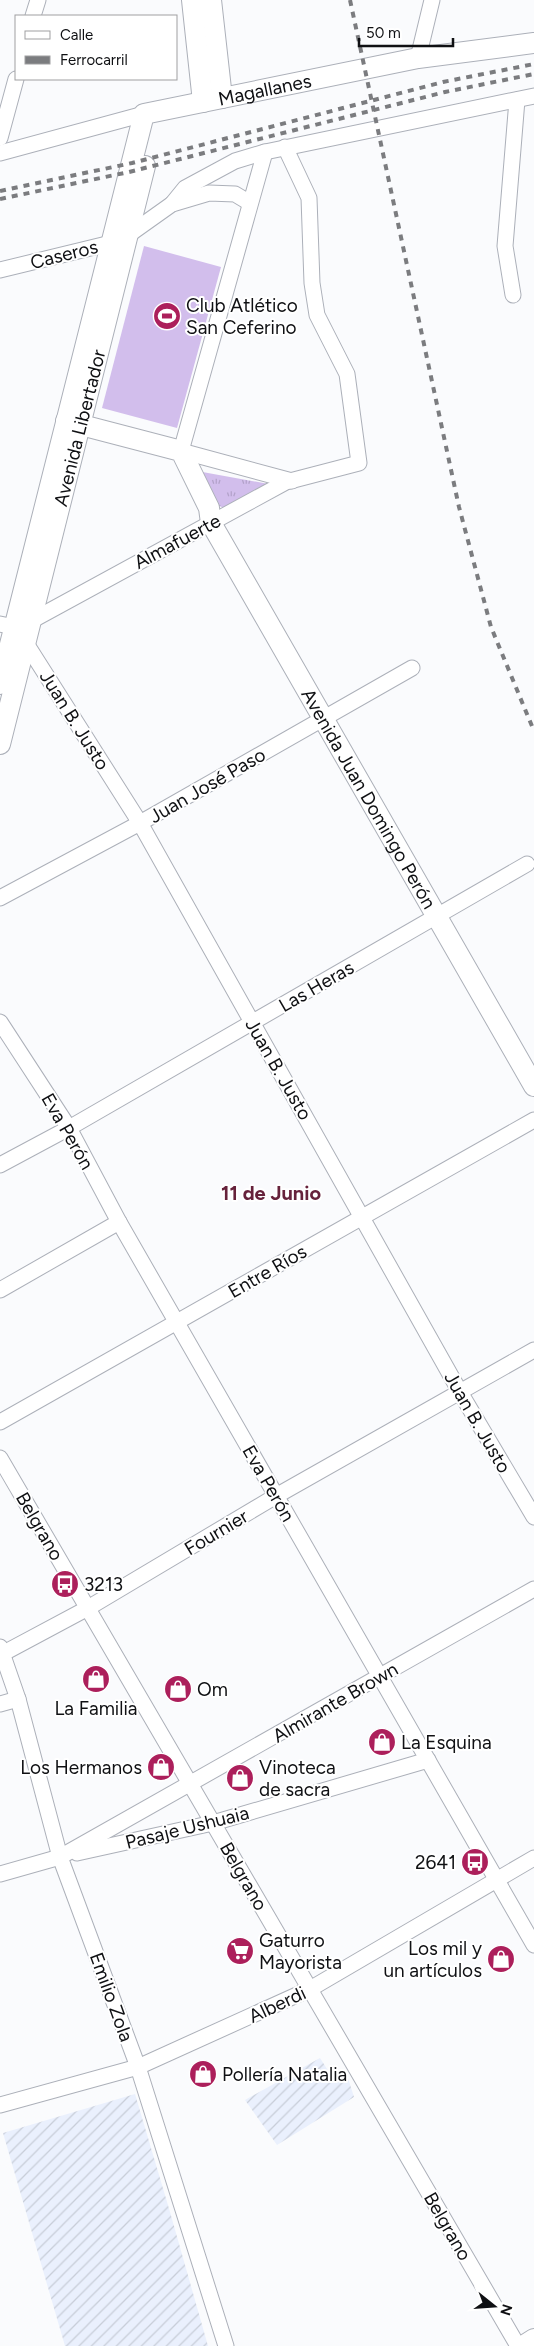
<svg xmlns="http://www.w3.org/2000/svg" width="534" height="2346" font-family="Figtree,sans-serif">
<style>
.industrial{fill:url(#industrial-furrows)}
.grass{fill:url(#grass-tufts)}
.pitch{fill:#d2beec}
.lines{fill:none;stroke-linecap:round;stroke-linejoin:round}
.street-casing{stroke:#acb0b9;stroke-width:17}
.secondary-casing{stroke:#acb0b9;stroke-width:22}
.street{stroke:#fff;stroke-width:15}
.secondary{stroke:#fff;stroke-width:20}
.rail{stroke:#7b7c7f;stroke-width:4;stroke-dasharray:6 6;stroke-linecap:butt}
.labels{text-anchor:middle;stroke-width:4;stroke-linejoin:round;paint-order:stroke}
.street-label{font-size:19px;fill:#0f1013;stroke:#fff}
.poi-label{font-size:19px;fill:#0f1013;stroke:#fff;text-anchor:start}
.neighbourhood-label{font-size:20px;font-weight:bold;fill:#66223b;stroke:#fff}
</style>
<defs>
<pattern id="industrial-furrows" width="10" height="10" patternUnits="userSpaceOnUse" patternTransform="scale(1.25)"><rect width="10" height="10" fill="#eaf0fd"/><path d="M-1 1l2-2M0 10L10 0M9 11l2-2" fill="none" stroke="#c8cdd8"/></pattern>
<pattern id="grass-tufts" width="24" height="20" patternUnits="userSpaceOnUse" patternTransform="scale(1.25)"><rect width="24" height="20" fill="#d2beec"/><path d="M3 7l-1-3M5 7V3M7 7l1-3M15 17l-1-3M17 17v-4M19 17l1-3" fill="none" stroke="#b3a2ca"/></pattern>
</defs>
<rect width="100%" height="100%" fill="#fafbfd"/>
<g class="industrial">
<path d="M320,2058L334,2080L346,2072L354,2097L277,2145L245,2100Z"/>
<path d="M135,2094L170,2212L208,2346H65L3,2133Z"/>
</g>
<path class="grass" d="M197,471L269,484L224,508L217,505Z"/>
<path class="pitch" d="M144,246L221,267L177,428L102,408Z"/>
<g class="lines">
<g class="street-casing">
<g id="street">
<path d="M33,16L38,0"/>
<path d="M418,58L432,0"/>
<path d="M0,138L16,79"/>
<path d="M265,152L181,451L292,481"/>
<path d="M0,153L144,114"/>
<path d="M172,204L185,188L235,161L265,152L534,96"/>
<path d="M0,270L111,243L127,236L172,204L209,193L235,194L250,203"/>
<path d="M513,295L505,246L517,100"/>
<path d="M0,624L14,627L31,621L286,482L359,463L347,374L317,315L312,283L309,198L285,147"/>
<path d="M22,637L140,823L460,1392L534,1517"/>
<path d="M0,898L140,823L412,668"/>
<path d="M0,1022L69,1128L119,1222L534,1945"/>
<path d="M0,1165L69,1128L527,864"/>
<path d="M0,1290L119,1222"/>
<path d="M0,1422L534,1120"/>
<path d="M0,1458L518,2346"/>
<path d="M0,1647L18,1699L60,1857L138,2067L226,2346"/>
<path d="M2,1654L88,1608L276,1496L534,1350"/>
<path d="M0,1704L18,1699"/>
<path d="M77,1853L213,1823L428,1760"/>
<path d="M0,1874L60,1857L534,1589"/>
<path d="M0,2105L138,2067L310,1989L534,1858"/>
</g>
</g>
<g class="secondary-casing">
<g id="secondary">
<path d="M192,0L203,102"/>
<path d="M211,0L222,98"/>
<path id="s1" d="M66,421L181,451L209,508L211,523L534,1086"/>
<path id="s2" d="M0,684L144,114L418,58L534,43"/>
<path id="s3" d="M0,744L145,166"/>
<path d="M523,2346L534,2339"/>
</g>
</g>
<use href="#street" class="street"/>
<use href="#secondary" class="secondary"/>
<g class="rail">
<path d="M350,0L459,507L491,627L534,731"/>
<path d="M0,191L132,163L443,82L534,64"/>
<path d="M0,199L129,172L445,92L534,74"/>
</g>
</g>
<defs>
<g id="stadium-disc" transform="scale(1.4375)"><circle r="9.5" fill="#ac1f5b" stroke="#fff"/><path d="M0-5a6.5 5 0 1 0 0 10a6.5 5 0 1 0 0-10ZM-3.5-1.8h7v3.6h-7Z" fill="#fff"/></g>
<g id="bus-disc" transform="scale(1.4375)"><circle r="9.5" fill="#ac1f5b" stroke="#fff"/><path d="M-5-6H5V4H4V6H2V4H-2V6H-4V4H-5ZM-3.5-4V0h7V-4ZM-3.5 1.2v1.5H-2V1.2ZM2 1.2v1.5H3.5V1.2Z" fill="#fff"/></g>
<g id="shop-disc" transform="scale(1.4375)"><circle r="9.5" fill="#ac1f5b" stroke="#fff"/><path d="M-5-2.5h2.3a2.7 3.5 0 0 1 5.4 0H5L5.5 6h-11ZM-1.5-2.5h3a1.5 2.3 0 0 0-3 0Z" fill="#fff"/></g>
<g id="supermarket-disc" transform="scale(1.4375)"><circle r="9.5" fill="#ac1f5b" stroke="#fff"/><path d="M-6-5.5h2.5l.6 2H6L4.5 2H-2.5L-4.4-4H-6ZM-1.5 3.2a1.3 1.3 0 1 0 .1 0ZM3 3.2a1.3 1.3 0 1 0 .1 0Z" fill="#fff"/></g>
</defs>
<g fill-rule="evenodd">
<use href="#stadium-disc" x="167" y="316"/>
<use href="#bus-disc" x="65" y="1584"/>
<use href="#shop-disc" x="96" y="1679"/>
<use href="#shop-disc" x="178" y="1689"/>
<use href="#shop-disc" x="382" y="1742"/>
<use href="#shop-disc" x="161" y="1767"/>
<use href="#shop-disc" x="240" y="1778"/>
<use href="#bus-disc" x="475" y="1862"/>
<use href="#supermarket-disc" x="240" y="1951"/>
<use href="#shop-disc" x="501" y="1959"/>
<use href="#shop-disc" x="203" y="2074"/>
</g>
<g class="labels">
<g class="street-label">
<text dy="7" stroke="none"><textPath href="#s2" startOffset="711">Magallanes</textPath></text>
<text transform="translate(64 254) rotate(-14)" y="7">Caseros</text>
<text dy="7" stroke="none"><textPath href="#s3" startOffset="326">Avenida Libertador</textPath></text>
<text transform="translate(177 541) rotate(-28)" y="7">Almafuerte</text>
<text transform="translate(75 720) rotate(58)" y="7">Juan B. Justo</text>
<text transform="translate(207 785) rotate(-30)" y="7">Juan José Paso</text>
<text dy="7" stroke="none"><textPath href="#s1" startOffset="515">Avenida Juan Domingo Perón</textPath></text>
<text transform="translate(316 986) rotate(-30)" y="7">Las Heras</text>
<text transform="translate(279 1069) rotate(60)" y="7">Juan B. Justo</text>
<text transform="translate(68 1131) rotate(60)" y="7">Eva Perón</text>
<text transform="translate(267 1271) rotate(-30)" y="7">Entre Ríos</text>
<text transform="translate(478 1422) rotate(60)" y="7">Juan B. Justo</text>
<text transform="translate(269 1483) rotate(60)" y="7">Eva Perón</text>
<text transform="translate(40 1526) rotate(60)" y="7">Belgrano</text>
<text transform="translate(216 1532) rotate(-31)" y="7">Fournier</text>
<text transform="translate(335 1702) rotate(-30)" y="7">Almirante Brown</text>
<text transform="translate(187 1827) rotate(-14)" y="7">Pasaje Ushuaia</text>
<text transform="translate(244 1876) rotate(60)" y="7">Belgrano</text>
<text transform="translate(112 1997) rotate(70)" y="7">Emilio Zola</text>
<text transform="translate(277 2004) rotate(-25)" y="7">Alberdi</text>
<text transform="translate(448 2226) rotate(60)" y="7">Belgrano</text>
</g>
<g class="poi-label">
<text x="186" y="312">Club Atlético<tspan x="186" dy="22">San Ceferino</tspan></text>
<text x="84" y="1591">3213</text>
<text x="197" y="1696">Om</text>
<text x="96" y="1715" text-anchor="middle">La Familia</text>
<text x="401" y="1749">La Esquina</text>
<text x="142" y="1774" text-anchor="end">Los Hermanos</text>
<text x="259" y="1774">Vinoteca<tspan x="259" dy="22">de sacra</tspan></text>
<text x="456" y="1869" text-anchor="end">2641</text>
<text x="259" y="1947">Gaturro<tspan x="259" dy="22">Mayorista</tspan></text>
<text x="482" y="1955" text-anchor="end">Los mil y<tspan x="482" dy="22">un artículos</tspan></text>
<text x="222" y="2081">Pollería Natalia</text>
</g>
<g class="neighbourhood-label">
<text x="271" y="1200">11 de Junio</text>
</g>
</g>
<rect x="15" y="15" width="162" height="65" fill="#ffffff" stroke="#9f9fa1"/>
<rect x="25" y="31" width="25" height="8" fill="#ffffff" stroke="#9f9fa1"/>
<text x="60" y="40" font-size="15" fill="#0f1013">Calle</text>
<rect x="25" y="56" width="25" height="8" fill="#7b7c7f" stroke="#9f9fa1"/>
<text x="60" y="65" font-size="15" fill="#0f1013">Ferrocarril</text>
<g transform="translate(494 2306) rotate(107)" stroke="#ffffff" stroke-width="4" paint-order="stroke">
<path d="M0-4L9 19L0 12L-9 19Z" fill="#0f1013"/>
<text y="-8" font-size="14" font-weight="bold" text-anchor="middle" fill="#0f1013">N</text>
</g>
<path d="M359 38v8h94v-8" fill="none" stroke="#0f1013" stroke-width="2.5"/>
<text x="366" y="38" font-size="15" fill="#0f1013" stroke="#ffffff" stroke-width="4" paint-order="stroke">50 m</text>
</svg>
